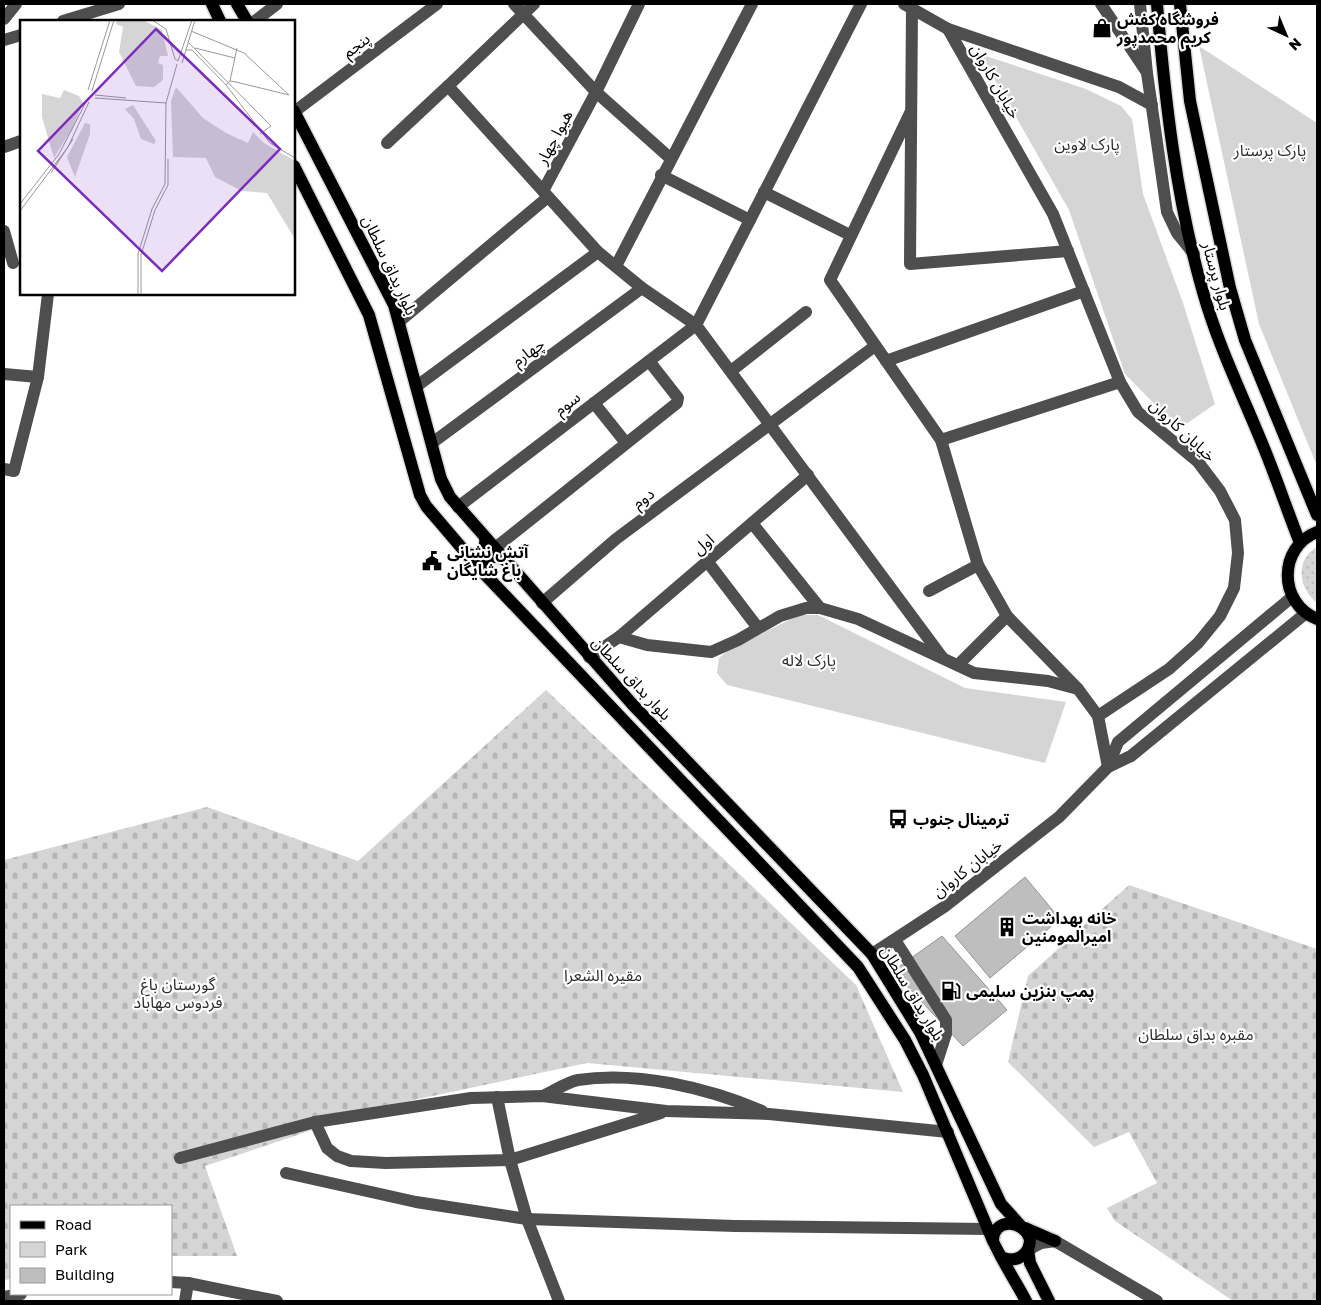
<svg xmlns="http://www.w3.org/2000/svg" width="1321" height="1305" font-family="'Golos Text','Noto Sans Arabic',sans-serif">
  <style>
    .grass { fill: url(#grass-dots) }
    .cemetery { fill: url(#cemetery-stones) }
    .park { fill: #d5d5d5 }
    .building { fill: #bebebe; stroke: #929292 }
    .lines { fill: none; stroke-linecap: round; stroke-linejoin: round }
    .major-casing { stroke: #dbdbdb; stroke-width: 15 }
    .minor { stroke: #4e4e4e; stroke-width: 12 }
    .major { stroke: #000; stroke-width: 12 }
    .labels { text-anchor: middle; stroke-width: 4.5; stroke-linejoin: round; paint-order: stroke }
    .poi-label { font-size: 16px; font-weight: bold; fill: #000; stroke: #fff; text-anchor: start }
    .street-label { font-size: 16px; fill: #000; stroke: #fff }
    .park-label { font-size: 16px; fill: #2c2c2c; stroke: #fff }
    .inset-road { fill: none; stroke: #999; stroke-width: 1 }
    .view { fill: #7b2cbf; fill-opacity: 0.15; stroke: #7b2cbf; stroke-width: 2.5 }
    .inset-edge { fill: none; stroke: #000; stroke-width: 2.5 }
  </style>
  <defs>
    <pattern id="grass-dots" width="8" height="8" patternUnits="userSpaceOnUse" patternTransform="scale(1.25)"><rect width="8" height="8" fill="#d5d5d5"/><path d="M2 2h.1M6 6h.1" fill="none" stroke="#b5b5b5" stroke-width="1.8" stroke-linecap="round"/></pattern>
    <pattern id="cemetery-stones" width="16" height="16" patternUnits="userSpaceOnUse" patternTransform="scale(1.25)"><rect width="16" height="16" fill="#d5d5d5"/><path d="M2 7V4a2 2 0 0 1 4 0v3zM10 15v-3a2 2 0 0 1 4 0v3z" fill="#b5b5b5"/></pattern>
  </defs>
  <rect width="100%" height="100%" fill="#fff"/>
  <path class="grass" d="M1317,547V603C1299,589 1294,560 1317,547Z"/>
  <g class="cemetery">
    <path d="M546,690L856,985L903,1092L587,1063L381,1107L205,1166L237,1256H171V1206H11V1279L4,1280V860L207,807L358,861Z"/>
    <path d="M1129,885L1317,949V1301H1233L1115,1221L1107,1208L1157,1183L1129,1132L1094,1147L1008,1062L1028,976Z"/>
  </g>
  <g class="park">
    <path d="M1199,46L1317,123V466L1259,324Z"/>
    <path d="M980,54L1086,89L1121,106L1132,119L1143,194L1183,303L1215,404L1179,429L1125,374L1069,210Z"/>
    <path d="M799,615H818L965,688L1066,702L1045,763L727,685L717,673L719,658L727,651Z"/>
  </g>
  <g class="building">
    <path d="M1025,877L1060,919L990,978L955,936Z"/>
    <path d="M942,936L1007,1010L963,1046L893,971Z"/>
  </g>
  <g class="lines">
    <defs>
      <g id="major">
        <path d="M212,4L220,21"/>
        <path d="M237,4L247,21"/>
        <path d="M1157,4C1165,100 1176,199 1203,292C1219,349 1246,402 1268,458C1279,486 1289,515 1300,543"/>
        <path d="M1180,4L1190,101L1230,288L1245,340L1317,515"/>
        <path d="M294,111L394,305L441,479L450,497L633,705L872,954L920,1032L1001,1204L1020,1225"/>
        <path d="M294,166L369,315L420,495L426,506L478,567L858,967L905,1040L923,1075L993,1241"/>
        <path d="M1317,532C1278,547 1278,603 1317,619"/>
        <path d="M466,553C478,559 487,550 485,537"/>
        <path d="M488,577L484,568L489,559L496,556L505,560"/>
        <path d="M1025,1228L1055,1241"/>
        <path d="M1028,1250L1030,1263L1049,1301"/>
        <path d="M1001,1257C1016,1264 1030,1255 1030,1239C1024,1220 994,1217 993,1240C993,1245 1021,1291 1026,1301"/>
      </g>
    </defs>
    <use href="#major" class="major-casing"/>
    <g class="minor">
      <path d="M514,4L596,92L670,158"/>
      <path d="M534,4L448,86L543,191"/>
      <path d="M639,4L596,92L543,191L598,252L642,288L696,325L942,657"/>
      <path d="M904,4L948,29L1119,87L1152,105"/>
      <path d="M1101,4L1146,71"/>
      <path d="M1140,4L1147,73L1167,212L1177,233L1194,254"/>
      <path d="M912,8L910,264L1068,251"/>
      <path d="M4,19L16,4"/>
      <path d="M63,21L119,4"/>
      <path d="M255,21L277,4"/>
      <path d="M948,29L1053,214L1120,382L1138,412L1198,462L1220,491L1235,520L1238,553L1234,588L1220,616L1198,643L1169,669L1098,716L1108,767"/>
      <path d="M4,40L21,35"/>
      <path d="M911,111L830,280L941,440L978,565L1007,616L1078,689"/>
      <path d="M294,112L437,4"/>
      <path d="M387,143L448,86"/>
      <path d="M4,147L21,141"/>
      <path d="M661,175L750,220"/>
      <path d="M764,192L850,235"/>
      <path d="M4,231L13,263"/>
      <path d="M616,266L752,4"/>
      <path d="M400,321L548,197"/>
      <path d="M886,361L1084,291"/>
      <path d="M731,371L806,312"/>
      <path d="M4,374L38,377L48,294"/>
      <path d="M417,386L598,252"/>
      <path d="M594,403L626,443"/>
      <path d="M941,440L1120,382"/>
      <path d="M432,443L642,288"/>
      <path d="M4,469L14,471L38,377"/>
      <path d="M458,507L696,325L861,4"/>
      <path d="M752,523L820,608"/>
      <path d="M495,548L677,403L678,398L649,361"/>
      <path d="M707,561L758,628"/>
      <path d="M929,591L978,565"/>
      <path d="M542,603L616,539L875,346"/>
      <path d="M619,637L808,475"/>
      <path d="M589,657L619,637L647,645L711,652L738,640L780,616L806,608H820L858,619L974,673L1048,681L1078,689L1098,716"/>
      <path d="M958,665L1007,616"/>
      <path d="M1108,767L1118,742L1292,597"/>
      <path d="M895,940L946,1020V1034L936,1065"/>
      <path d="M872,954L944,907L1059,817L1108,767L1131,756L1306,613"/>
      <path d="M543,1096C554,1091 567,1082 578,1080C638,1071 708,1088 762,1111"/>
      <path d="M497,1097L510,1160L527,1219L559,1301"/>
      <path d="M315,1122L327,1148L337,1156L351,1161L386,1163L510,1160L661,1113"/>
      <path d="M180,1158L315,1122L471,1098L542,1096L666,1111L769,1114L948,1132"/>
      <path d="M286,1173L416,1202L527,1219L735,1226L988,1229"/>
      <path d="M1028,1250L1041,1243L1055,1241L1157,1301"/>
      <path d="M171,1282L188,1283L277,1301"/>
      <path d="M4,1297L21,1294"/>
      <path d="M185,1301L188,1283"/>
    </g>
    <use href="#major" class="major"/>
  </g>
  <defs>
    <symbol id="shop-bare" viewBox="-9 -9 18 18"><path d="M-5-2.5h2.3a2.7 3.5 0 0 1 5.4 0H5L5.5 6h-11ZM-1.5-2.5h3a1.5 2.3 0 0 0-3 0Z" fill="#000" stroke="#fff" stroke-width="2.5" paint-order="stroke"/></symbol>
    <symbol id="civic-bare" viewBox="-9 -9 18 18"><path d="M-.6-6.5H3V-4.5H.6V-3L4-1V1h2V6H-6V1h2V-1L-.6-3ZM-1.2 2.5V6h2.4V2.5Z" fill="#000" stroke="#fff" stroke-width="2.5" paint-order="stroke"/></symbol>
    <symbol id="bus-bare" viewBox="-9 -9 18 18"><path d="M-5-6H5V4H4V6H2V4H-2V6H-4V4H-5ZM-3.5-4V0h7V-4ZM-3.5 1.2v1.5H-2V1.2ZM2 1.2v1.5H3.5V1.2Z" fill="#000" stroke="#fff" stroke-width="2.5" paint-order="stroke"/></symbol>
    <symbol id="building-bare" viewBox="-9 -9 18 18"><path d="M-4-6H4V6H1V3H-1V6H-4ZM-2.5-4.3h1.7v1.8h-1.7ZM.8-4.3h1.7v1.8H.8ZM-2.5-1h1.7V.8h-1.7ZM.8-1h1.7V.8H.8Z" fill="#000" stroke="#fff" stroke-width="2.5" paint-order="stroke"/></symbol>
    <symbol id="fuel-bare" viewBox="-9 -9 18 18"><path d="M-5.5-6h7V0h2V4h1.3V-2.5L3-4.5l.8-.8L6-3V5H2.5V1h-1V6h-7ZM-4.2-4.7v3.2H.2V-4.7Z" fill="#000" stroke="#fff" stroke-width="2.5" paint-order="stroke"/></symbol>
  </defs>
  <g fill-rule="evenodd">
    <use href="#shop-bare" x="1088" y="14" width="28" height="28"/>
    <use href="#civic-bare" x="418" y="547" width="28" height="28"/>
    <use href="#bus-bare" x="884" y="805" width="28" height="28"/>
    <use href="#building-bare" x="993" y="913" width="28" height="28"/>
    <use href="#fuel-bare" x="937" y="977" width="28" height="28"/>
  </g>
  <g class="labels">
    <g class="poi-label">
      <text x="1117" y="25">فروشگاه کفش<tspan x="1117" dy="18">کریم محمدپور</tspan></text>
      <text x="447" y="558">آتش نشانی<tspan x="447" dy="18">باغ شایگان</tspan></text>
      <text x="913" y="825">ترمینال جنوب</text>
      <text x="1022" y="924">خانه بهداشت<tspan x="1022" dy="18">امیرالمومنین</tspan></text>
      <text x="966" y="997">پمپ بنزین سلیمی</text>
    </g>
    <g class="street-label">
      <text transform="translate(356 45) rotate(-37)" y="6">پنجم</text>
      <text transform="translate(996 81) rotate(60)" y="6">خیابان کاروان</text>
      <text transform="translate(554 137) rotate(-62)" y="6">هیوا چهار</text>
      <text transform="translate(390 265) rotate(65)" y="6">بلوار بداق سلطان</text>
      <text transform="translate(1217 276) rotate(75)" y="6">بلوار پرستار</text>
      <text transform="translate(528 352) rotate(-36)" y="6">چهارم</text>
      <text transform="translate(567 403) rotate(-38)" y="6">سوم</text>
      <text transform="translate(1183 430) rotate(43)" y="6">خیابان کاروان</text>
      <text transform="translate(643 498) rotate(-37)" y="6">دوم</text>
      <text transform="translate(703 544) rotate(-40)" y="6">اول</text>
      <text transform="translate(632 678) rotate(47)" y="6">بلوار بداق سلطان</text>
      <text transform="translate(967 868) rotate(-38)" y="6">خیابان کاروان</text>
      <text transform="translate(913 993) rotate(59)" y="6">بلوار بداق سلطان</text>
    </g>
    <g class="park-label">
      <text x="1087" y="150">پارک لاوین</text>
      <text x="1270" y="156">پارک پرستار</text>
      <text x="809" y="666">پارک لاله</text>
      <text x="603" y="981">مقیره الشعرا</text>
      <text x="178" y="990">گورستان باغ<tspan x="178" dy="18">فردوس مهاباد</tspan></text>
      <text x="1196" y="1040">مقبره بداق سلطان</text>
    </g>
  </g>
  <g transform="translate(20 20)">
    <rect width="275" height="275" fill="#fff"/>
    <path d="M97,0H123L142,10L148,36H140L138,43L143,45V60L134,67L116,66L99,32L103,7L96,4ZM156,67L183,98L206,113L228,123L233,112L244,123L275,141V219L247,173L222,171L195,157L186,138L153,137L151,81Z" fill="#d5d5d5"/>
    <path d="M44,70L59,76L63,83L53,107L34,138L22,97V74L40,78ZM113,85L136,121L134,124L121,119L114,99L105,89ZM65,103L70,104V114L55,157L47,137Z" fill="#d5d5d5"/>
    <path class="inset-road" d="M132,0L146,9L155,39L158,41M171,11L224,33L269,75M168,22L251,106L240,114M175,28L215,38M166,30H172L206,65L250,123L275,138M158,41L172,0M162,43L175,0M210,61L217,28M206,65L210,61L216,62L269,75M68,70L90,0M72,71L94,0M75,75L106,78M75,78L146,83M31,153L53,119M0,184L39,134L66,82M0,191L48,127L69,82M118,275V234L132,189L145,164L146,83L157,44M121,275V235L135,190L148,165V139"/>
    <path class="view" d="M136,9L260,129L142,251L18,131Z"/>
    <rect width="275" height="275" class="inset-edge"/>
  </g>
  <rect width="1321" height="1305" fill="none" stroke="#000000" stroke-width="10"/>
  <rect x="10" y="1205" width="162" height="90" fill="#ffffff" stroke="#999999"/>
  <rect x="20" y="1221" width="25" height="8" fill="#000000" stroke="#999999"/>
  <text x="55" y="1230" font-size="15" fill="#000000">Road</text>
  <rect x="20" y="1242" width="25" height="15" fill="#d5d5d5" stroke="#999999"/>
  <text x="55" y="1255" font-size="15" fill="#000000">Park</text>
  <rect x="20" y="1268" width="25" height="15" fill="#bebebe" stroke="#999999"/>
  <text x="55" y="1280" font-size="15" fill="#000000">Building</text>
  <g transform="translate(1286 35) rotate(136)" stroke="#ffffff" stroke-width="4" paint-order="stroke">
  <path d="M0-4L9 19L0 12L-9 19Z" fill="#000000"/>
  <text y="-8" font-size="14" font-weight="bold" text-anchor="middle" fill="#000000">N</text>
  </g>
</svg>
